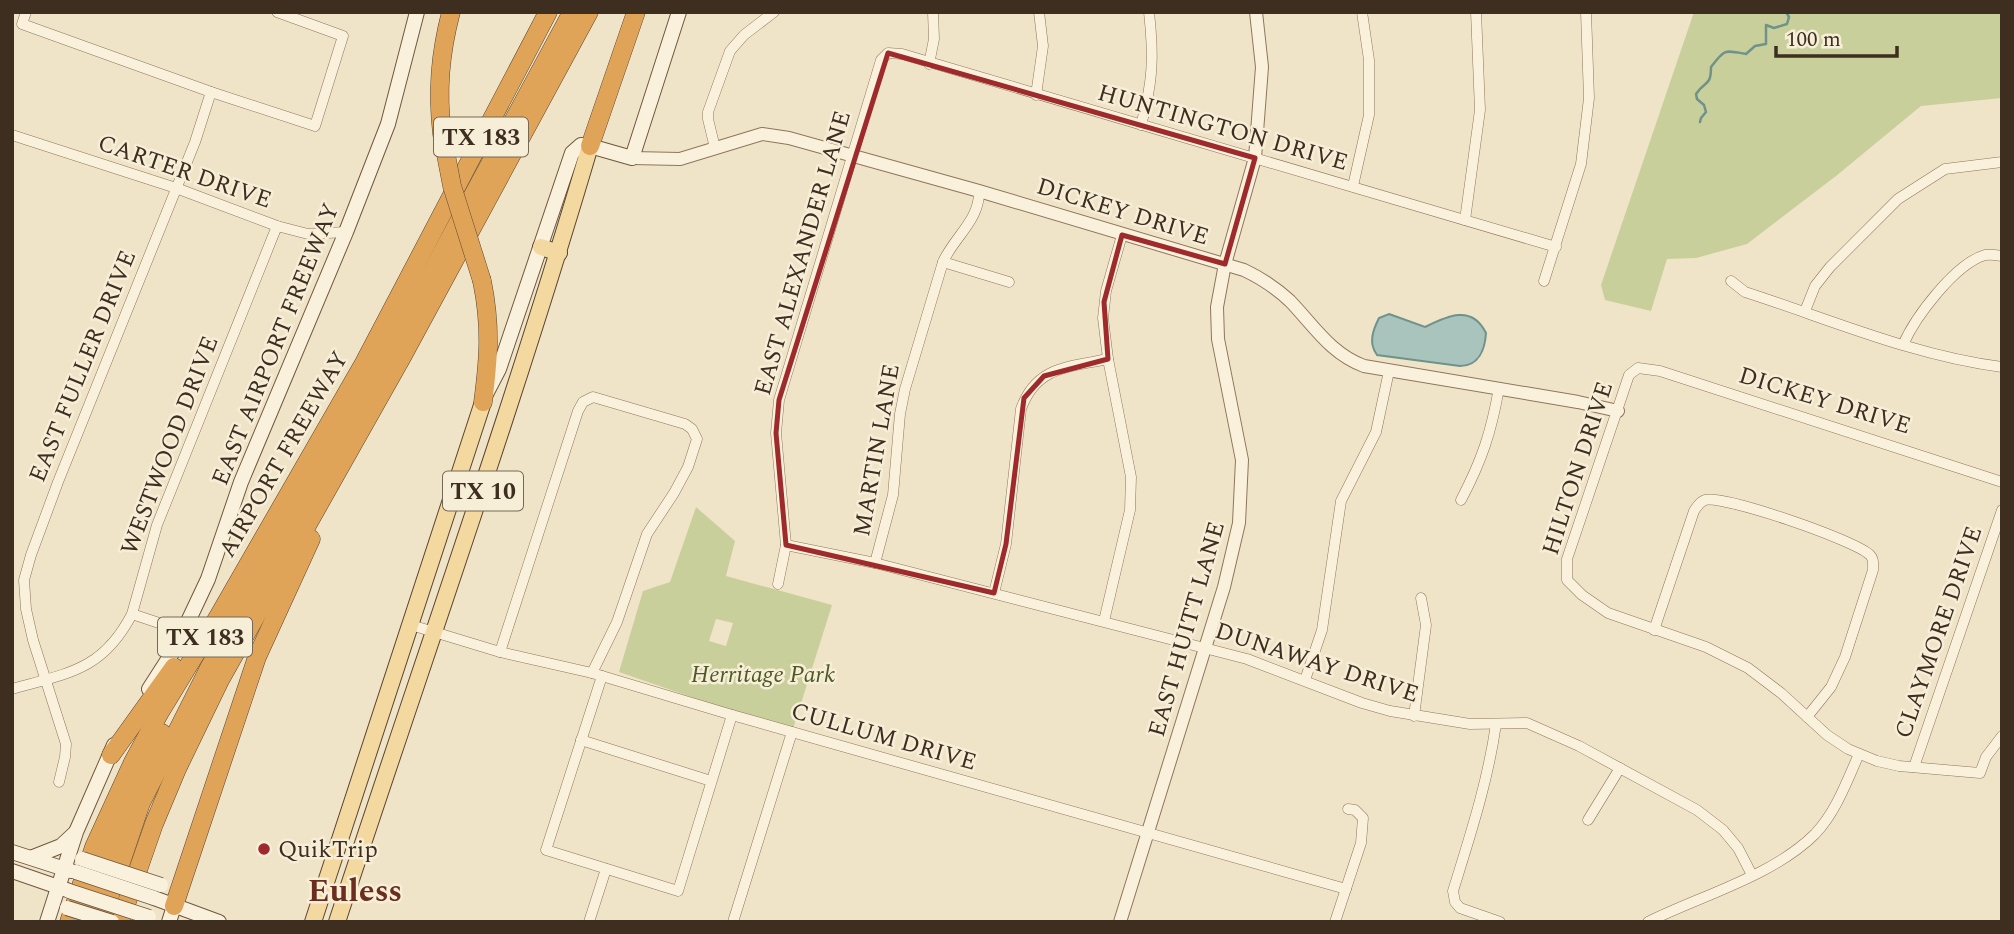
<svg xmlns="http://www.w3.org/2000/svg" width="2014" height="934" font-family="Spectral,serif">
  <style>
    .green { fill: #c9cf9b; fill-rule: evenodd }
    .water { fill: #a9c4bc; stroke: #6f938a; stroke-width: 2 }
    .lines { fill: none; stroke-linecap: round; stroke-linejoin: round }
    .stream { stroke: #6f938a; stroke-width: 2.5 }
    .minor-casing { stroke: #8d765c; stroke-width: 11 }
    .tertiary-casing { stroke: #8d765c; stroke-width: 14 }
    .secondary-casing { stroke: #6f573f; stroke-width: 16 }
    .primary-casing { stroke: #5b4430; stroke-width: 18 }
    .motorway-casing { stroke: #5b4430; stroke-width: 19 }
    .minor { stroke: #faf1dc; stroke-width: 10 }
    .tertiary { stroke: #faf1dc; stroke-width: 12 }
    .secondary { stroke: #faf1dc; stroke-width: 14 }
    .primary { stroke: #f3d9a0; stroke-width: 16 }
    .motorway { stroke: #e0a458; stroke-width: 18 }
    .secondary-bridge-casing { stroke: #6f573f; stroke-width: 16; stroke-linecap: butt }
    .motorway-bridge-casing { stroke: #5b4430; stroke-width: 19; stroke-linecap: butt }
    .secondary-bridge { stroke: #faf1dc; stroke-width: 14 }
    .motorway-bridge { stroke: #e0a458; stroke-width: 18 }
    .marked { fill: none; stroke: #9e2a2b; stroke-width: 5; stroke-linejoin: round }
    .poi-dot { fill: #9e2a2b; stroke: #f7eed8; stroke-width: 2.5 }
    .labels { text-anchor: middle; stroke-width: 5; stroke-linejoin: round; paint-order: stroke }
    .shield { fill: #f7eed8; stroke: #756857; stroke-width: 2 }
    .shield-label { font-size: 23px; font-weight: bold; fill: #3d2e20 }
    .street-label { font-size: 24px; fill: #3d2e20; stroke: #f7eed8 }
    .park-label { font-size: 24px; font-style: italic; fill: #4d5a26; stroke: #f7eed8 }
    .poi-label { font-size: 24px; fill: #3d2e20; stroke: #f7eed8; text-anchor: start }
    .district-label { font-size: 32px; font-weight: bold; fill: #6b2e1e; stroke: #f7eed8 }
  </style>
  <rect width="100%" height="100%" fill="#f0e4c8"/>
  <g class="green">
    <path d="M1694,12H2002V98L1921,106L1836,176L1747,244L1696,258L1667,259L1651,311L1605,300L1601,285Z"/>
    <path d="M696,507L735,541L726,576L832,605L792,732L619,672L643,591L670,582ZM716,619L733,623L726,646L709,641Z"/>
  </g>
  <path class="water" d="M1389,314L1425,327C1447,316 1472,304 1486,333C1485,349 1479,366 1460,366L1377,355C1368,343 1373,330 1379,318Z"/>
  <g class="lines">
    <path class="stream" d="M1700,122L1701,118L1706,112L1704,105L1697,99L1696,94C1705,80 1711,87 1711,67C1725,49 1724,50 1746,54L1755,46L1766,44V25L1774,28L1787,24L1789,17L1786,12"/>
    <defs>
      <g id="minor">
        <path d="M26,12L22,24L211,92L315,126L343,36L277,12"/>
        <path d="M929,64L934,39L933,12"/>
        <path d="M1036,95L1043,46L1039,12"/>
        <path d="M1141,125C1153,82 1154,57 1149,12"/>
        <path d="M12,135L176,188L277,226L308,234L346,232"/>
        <path d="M715,148L708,119V112L730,51L744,35L774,12"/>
        <path d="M1353,186L1369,115V60L1362,12"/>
        <path d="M1465,220L1480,110L1476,12"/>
        <path d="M943,262L1009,282"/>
        <path d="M1544,281L1581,164L1589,98L1586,12"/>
        <path d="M1731,281L1745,292C1829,319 1914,356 2002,367"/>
        <path d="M1805,311L1815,286L1830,267L1898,199L1945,169L2002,162"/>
        <path d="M1903,345C1915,317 1955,264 1985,255C1990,254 1996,255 2002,256"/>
        <path d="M2002,482L1660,371L1638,368L1629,375L1567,559V580L1582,595L1608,613L1706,647L1748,668L1781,693L1827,735L1848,749L1877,761L1899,766L1980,773L1986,757L2002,736"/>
        <path d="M1461,500C1482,460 1491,433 1499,388"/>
        <path d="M786,545L875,563L1247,659L1362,703L1390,711L1470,724L1527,723L1579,746L1697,810L1723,830L1738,848L1752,875"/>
        <path d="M875,563L893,495L900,414L905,389L943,262C954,237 980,220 979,191"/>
        <path d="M778,584L786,545L776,433L779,400L881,60L888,53L902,54L1556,247"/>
        <path d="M994,593L1006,544L1021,409C1036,366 1069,367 1108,359"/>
        <path d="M132,614L171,627"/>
        <path d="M1104,621L1130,510L1131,477L1108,359L1103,318L1106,291L1122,235"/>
        <path d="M411,625L500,652L592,673L732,715L1346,889"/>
        <path d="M1654,630L1694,511C1697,507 1699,502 1705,500C1724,495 1855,540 1870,555C1874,559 1873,564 1873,570L1845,657L1831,687L1807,717"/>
        <path d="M500,652L578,411L583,402L593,397L685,424L692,429L697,439L688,467L674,493L647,534L617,622L592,673"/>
        <path d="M602,676L546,850L678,891L732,715"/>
        <path d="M1305,680L1322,630L1341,501L1376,432L1389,371"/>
        <path d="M12,689C69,673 103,670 132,614L157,525L277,226"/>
        <path d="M1414,716L1426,625L1421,598"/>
        <path d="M1496,724C1488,781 1470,836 1453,891L1455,902L1460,908L1500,922"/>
        <path d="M581,740L711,781"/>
        <path d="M1914,767L2002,510"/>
        <path d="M59,782L65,757L66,744L33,640L26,609L24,580L31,555L58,482L195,142L211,92"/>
        <path d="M1588,820L1620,768"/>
        <path d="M589,922L606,869"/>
        <path d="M733,922L792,732"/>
        <path d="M1335,922L1361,843L1363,818L1355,810L1348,809"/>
        <path d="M1648,922C1700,896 1773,876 1815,834C1836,812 1847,781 1859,754"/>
      </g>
      <g id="tertiary">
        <path d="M632,158L680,159L762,134L789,138L979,191L1244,270C1261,278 1276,288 1290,301C1314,326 1331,354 1364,366L1578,402L1618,411"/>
        <path d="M1120,922L1224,587L1239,523L1242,460L1218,339L1217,307L1225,264L1255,158L1262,67L1256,12"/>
      </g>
      <g id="secondary">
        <path d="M486,394L499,369L572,153L581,145L590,146L632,158L679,12"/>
        <path d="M149,689L176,647L208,579L241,482L346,232L388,124L417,12"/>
        <path d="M12,852L71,871"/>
        <path d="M33,857L61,846L75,833"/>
        <path d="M12,871L67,890"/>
        <path d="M154,898L219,922"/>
        <path d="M47,922L76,832L114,745"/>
        <path d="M169,922L174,906"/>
      </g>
      <g id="primary">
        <path d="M541,247L559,253"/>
        <path d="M313,922L483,402"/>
        <path d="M337,922C422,663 513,407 590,146"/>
      </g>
      <g id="motorway">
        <path d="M442,134C437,91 440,54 451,12"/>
        <path d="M590,146L636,12"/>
        <path d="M482,281C491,325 489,357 483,402"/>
        <path d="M111,755L174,667"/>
        <path d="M174,906L257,657L311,539"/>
        <path d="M69,922L94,847L133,762L160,712L218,617L364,363L548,12"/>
        <path d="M86,922L109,848L128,799L162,733"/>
        <path d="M101,922L141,803L209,668L378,371L572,12"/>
        <path d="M120,922L154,824L177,769L220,680L402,357L589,12"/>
      </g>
    </defs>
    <use href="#minor" class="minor-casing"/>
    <use href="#tertiary" class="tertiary-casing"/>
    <use href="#secondary" class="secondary-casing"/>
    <use href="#primary" class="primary-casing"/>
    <use href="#motorway" class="motorway-casing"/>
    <use href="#minor" class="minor"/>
    <use href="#tertiary" class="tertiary"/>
    <use href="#secondary" class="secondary"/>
    <use href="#primary" class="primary"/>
    <use href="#motorway" class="motorway"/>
    <defs>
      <g id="secondary-bridge">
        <path d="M82,859L161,885"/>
        <path d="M76,872L154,898"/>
        <path d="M69,891L149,917"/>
        <path d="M67,908L112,922"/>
      </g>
      <path id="motorway-bridge" d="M442,134L452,186L482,281"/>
    </defs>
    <use href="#secondary-bridge" class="secondary-bridge-casing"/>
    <use href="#motorway-bridge" class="motorway-bridge-casing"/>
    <use href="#secondary-bridge" class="secondary-bridge"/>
    <use href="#motorway-bridge" class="motorway-bridge"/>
  </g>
  <path class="marked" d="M888,53L1255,158L1225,264L1122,235L1104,302L1108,359L1044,376L1024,398L1006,544L994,593L786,545L776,433L779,400Z"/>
  <circle class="poi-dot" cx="264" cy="849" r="7"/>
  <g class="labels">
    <g class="shield">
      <rect x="434" y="117.5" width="94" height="39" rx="5"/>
      <rect x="443" y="471.5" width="80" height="39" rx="5"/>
      <rect x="158" y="617.5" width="94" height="39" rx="5"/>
    </g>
    <g class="shield-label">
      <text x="481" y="145">TX 183</text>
      <text x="483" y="499">TX 10</text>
      <text x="205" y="645">TX 183</text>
    </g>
    <g class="street-label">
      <text transform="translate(1223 127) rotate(16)" y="8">HUNTINGTON DRIVE</text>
      <text transform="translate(185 171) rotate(19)" y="8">CARTER DRIVE</text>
      <text transform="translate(1123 211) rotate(17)" y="8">DICKEY DRIVE</text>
      <text transform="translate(802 253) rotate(-74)" y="8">EAST ALEXANDER LANE</text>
      <text transform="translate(275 344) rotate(-68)" y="8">EAST AIRPORT FREEWAY</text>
      <text transform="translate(82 366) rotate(-68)" y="8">EAST FULLER DRIVE</text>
      <text transform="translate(1825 400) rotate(17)" y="8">DICKEY DRIVE</text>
      <text transform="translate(169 445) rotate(-69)" y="8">WESTWOOD DRIVE</text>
      <text transform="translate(876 450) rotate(-80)" y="8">MARTIN LANE</text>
      <text transform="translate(283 454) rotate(-60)" y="8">AIRPORT FREEWAY</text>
      <text transform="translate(1577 468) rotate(-72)" y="8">HILTON DRIVE</text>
      <text transform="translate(1186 629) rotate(-74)" y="8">EAST HUITT LANE</text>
      <text transform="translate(1938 632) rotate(-71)" y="8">CLAYMORE DRIVE</text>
      <text transform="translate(1317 662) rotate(18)" y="8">DUNAWAY DRIVE</text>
      <text transform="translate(884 736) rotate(16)" y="8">CULLUM DRIVE</text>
    </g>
    <g class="park-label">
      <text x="763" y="682">Herritage Park</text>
    </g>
    <g class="poi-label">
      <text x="278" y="857">QuikTrip</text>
    </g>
    <g class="district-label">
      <text x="355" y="901">Euless</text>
    </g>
  </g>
  <rect width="2014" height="934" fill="none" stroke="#3d2e20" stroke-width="28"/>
  <path d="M1776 46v10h121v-10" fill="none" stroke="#3d2e20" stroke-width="3.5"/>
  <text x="1786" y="46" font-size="21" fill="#3d2e20" stroke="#f7eed8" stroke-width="5" paint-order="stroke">100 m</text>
</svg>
